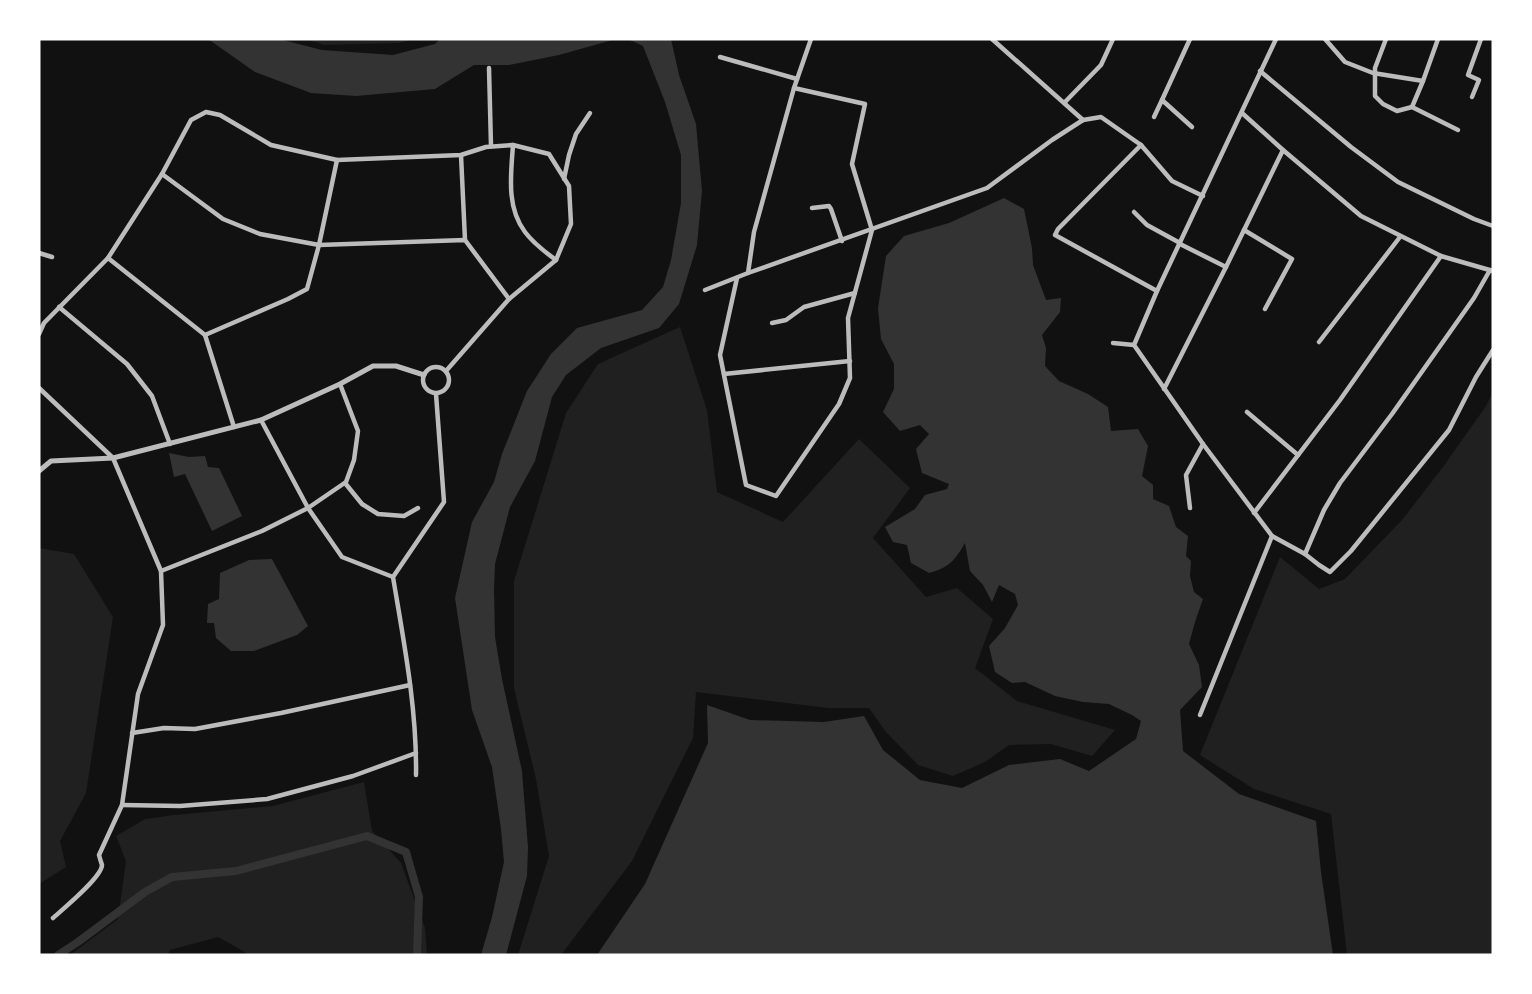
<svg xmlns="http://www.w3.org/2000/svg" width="1532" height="994" font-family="'Sofia Sans Condensed',sans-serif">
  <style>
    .green { fill: #202020 }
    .water { fill: #333 }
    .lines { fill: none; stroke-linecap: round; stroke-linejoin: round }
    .canal { stroke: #333; stroke-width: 8 }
    .minor { stroke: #bcbcbc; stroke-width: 4.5 }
    .tertiary { stroke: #bcbcbc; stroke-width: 5 }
  </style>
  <rect width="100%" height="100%" fill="#111"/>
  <g class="green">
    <path d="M306,39H414L399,43L324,45Z"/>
    <path d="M680,327L707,410L717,492L783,522L859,439L910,488L873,538L926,597L957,588L993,619L975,668L1017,701L1115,730L1092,756L1051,744L1009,745L985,762L953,776L918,765L886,732L869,708H828L696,692L693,738L632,861L561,955H518L549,856L536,779L514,688V581L566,413L598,364Z"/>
    <path d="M1493,392V955H1347L1331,814L1254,789L1200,755L1280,557L1319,589L1345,579L1402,520L1443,467L1486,406Z"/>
    <path d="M39,548L74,554L113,617L86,793L60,841L66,867L39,884Z"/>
    <path d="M364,782L372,831L401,863L425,928L427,955H245V952L218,937L170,950L168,955H70L118,919L126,861L116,836L145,819L174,815L273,806Z"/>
  </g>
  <g class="water">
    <path d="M208,39H279L322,50L393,55L435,44L440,39H616L559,55L509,65H474L435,89L356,96L311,93L255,72Z"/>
    <path d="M628,39H671L679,75L696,124L702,191L697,245L679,304L659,328L601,348L566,375L552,397L535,461L510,507L495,564L494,589L495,637L502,679L522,771L528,847L527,876L506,955H481L492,917L504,862L501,829L492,767L472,710L455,598L472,522L494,482L502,454L527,391L551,354L577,328L642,310L663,287L671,260L681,203V155L665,102L643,46Z"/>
    <path d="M1004,198L1024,209L1032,248L1033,265L1046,300L1061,298L1060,312L1042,335L1046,348L1045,366L1059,381L1088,394L1108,407L1111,431L1138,429L1148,446L1142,476L1153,485V499L1169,506L1176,527L1188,536L1186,556L1191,561L1190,576L1194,592L1203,599L1195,622L1189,644L1199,665L1202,687L1180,710L1183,751L1239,794L1316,821L1321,872L1333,955H597L645,884L708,743L707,705L750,720L824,722L864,716L883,750L920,780L962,788L1009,765L1060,759L1089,771L1136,739L1141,721L1132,715L1109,704L1083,702L1055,696L1025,682L1012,683L995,672L989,646L1005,628L1018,605L1015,594L999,585L992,602L983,585L970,571L965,543C955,560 949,568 929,573L911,563L907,545L893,542L885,527L915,509L925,495L947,489L949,484L922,473L916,449L929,434L920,425L900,431L883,412L894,389V364L881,339L878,308L886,256L904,236L949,223Z"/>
    <path d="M169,453L189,457L205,456L208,467L219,468L242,516L212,531L185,474L174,477Z"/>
    <path d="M272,559L308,626L297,635L254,651H231L216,638L214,623H207L208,604L219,599L220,573L249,560Z"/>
  </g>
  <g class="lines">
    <path class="canal" d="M58,955L78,942L145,892L172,877L236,871L367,836L406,852L419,897L417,955"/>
    <g class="minor">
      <path d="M992,39L1083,120"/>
      <path d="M1325,39L1345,62L1373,73L1423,81"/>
      <path d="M1386,39L1375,68V96L1383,104L1397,111L1412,107L1458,130"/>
      <path d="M720,57L797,79"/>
      <path d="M489,68L491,146"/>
      <path d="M1260,71L1351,147L1398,182L1474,219L1493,226"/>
      <path d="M1472,97L1479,80L1468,75L1481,39"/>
      <path d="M1162,100L1190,39"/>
      <path d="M1065,102L1101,65L1113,39"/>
      <path d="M1412,107L1423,81L1438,39"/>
      <path d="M1242,113L1283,150L1361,216L1441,256L1493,271"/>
      <path d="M1154,117L1162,100L1192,127"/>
      <path d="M513,145C511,174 506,207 525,232C533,243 545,252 556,260"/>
      <path d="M1141,145L1058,229L1055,235L1157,291"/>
      <path d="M461,155L465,240"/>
      <path d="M162,174L223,219L260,234L319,245L465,240L509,299"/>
      <path d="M564,179L569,155L576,134L590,113"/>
      <path d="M812,208L829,206L831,209L842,241"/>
      <path d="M1134,212L1147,225L1180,243"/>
      <path d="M1244,230L1292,259L1265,309"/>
      <path d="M1180,244L1226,267"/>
      <path d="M39,253L52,257"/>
      <path d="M108,258L205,335L234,427"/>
      <path d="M748,273L754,232L794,88L811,39"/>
      <path d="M737,278L720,355L746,485L776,496L839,404L850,378L848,318L872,230L852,164L865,104L794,88"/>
      <path d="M705,290L748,273L987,188L1052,140L1083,120L1101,117L1141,145L1172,181L1203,196"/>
      <path d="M59,307L127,364L152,396L170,444"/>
      <path d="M772,323L786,320L804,307L855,293"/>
      <path d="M39,334L44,323L108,258L162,174L191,120L206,112L220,115L271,145L337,160L461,155L486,147L513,145L549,154L569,186L571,224L556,260L509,299L446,371"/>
      <path d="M205,335L288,299L307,289L319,245L337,160"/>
      <path d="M1319,342L1400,237"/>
      <path d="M1113,343L1134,345"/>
      <circle cx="436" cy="380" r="13"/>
      <path d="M724,374L850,361"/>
      <path d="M39,388L113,458L161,571L163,625L138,694L122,805L99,855C100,859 101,862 102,865C102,877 63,909 53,918"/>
      <path d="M1164,389L1226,267L1283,150"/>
      <path d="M1247,412L1298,455"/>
      <path d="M261,420L308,508L342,557L393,577"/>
      <path d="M1203,444L1272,536L1305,554L1324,510L1340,483L1392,414L1474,298L1490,270"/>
      <path d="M345,483L362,504L378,514L404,516L418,508"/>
      <path d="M1190,508L1186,475L1203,444L1134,345L1157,291L1276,39"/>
      <path d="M1254,513L1340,400L1441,256"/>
      <path d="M1305,554L1319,565L1330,572L1351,551L1449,430L1476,377L1493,350"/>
      <path d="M161,571L262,531L308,508L346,482L354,460L358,431L340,384"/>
      <path d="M1200,715L1272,536"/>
      <path d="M132,733L164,728L195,729L281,713L410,685"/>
      <path d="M416,775C417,709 404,643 393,577L444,502L436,394"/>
      <path d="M122,805L180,806L267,799L353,776L416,753"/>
    </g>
    <path class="tertiary" d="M39,471L51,461L113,458L261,420L340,384L373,366H396L424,375"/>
  </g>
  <rect width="1532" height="994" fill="none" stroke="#ffffff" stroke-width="81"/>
</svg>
